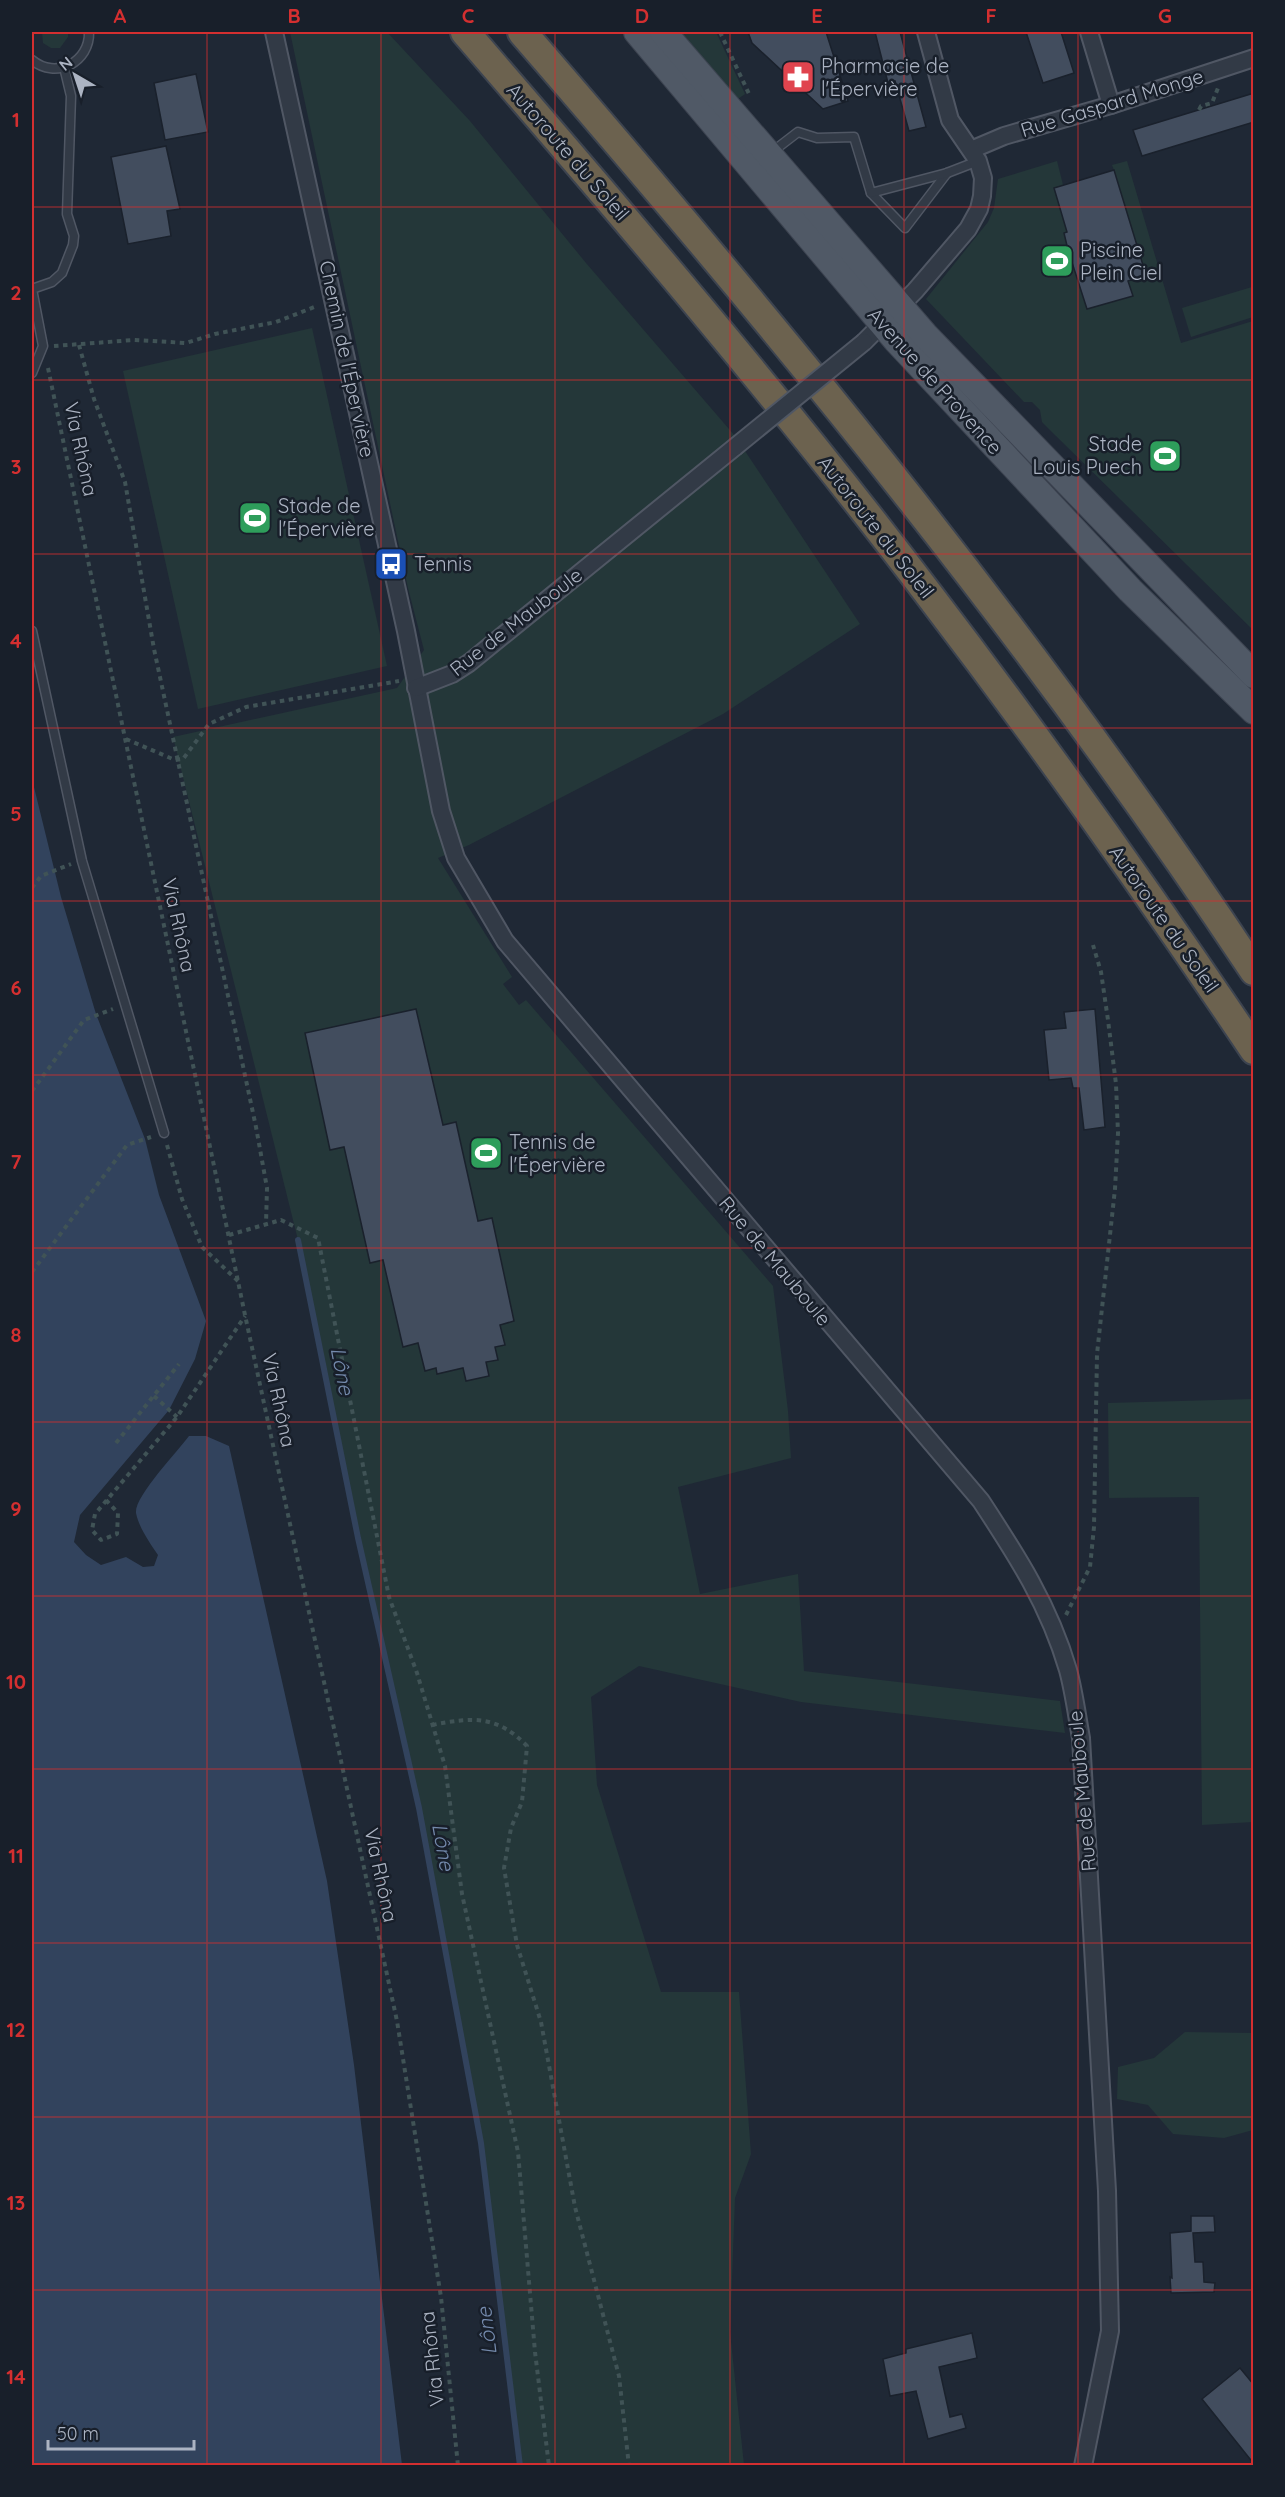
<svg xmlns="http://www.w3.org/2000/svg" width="1285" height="2497" font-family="Quicksand,sans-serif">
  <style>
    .green { fill: #243739 }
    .water { fill: #32435d }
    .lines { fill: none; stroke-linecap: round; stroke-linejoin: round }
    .stream { stroke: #32435d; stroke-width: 6 }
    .building { fill: #424d5e; stroke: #1a212c; stroke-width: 1.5 }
    .lane-casing { stroke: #505764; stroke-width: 11 }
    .street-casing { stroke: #505764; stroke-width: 20 }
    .primary-casing { stroke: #3c4350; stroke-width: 28 }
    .highway-casing { stroke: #3d4450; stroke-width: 32 }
    .path { stroke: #405356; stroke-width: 4; stroke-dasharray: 4.5 4.5; stroke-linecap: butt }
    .lane { stroke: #323a46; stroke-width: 8 }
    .street { stroke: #323a46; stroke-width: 16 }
    .primary { stroke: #505966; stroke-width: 26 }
    .highway { stroke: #6c624f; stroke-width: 28 }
    .street-bridge-casing { stroke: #505764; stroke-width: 20; stroke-linecap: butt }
    .street-bridge { stroke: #323a46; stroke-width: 16 }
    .grid { fill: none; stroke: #d42f30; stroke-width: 1.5; stroke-opacity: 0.55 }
    .labels { text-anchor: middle; stroke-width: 5; stroke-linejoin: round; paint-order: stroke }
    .poi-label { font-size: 20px; fill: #acb4c3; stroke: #181f2a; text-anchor: start }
    .street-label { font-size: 20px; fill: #acb4c3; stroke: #181f2a }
    .water-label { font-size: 21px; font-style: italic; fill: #748aac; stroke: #181f2a }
    .neatline { fill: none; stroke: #d42f30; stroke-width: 2 }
    .grid-label { font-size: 20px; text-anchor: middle; font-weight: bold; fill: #d42f30 }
  </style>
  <rect width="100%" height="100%" fill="#1f2835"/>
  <g class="green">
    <path d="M42,32H68V37L60,48H51L43,43Z"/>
    <path d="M290,32H387L470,121L586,263L735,436L860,624L723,714L469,845L438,858L512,977L503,984L519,1005L526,1000L773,1286L788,1411L791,1458L678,1487L700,1594L798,1574L804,1671L1060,1701L1065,1733L801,1702L639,1666L591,1697L597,1785L661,1992H739L751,2154L735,2198L730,2332L744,2465H520L481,2143L419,1808L358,1538L298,1240L173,737L397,688L424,650L408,588Z"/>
    <path d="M681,32H716L745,94L735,101L685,40Z"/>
    <path d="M1057,161L1063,185L1114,170L1112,165L1127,161L1181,343L1253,321V630L1056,436L1042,422L1040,410L1032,402H1024L926,299L988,222L994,208L998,179Z"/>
    <path d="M1252,287L1253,317L1191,337L1182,308Z"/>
    <path d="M312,328L387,666L198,709L123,371Z"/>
    <path d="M1253,1399V1822L1202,1825L1199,1497L1109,1498L1108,1403Z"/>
    <path d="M1185,2032L1253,2033V2130L1224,2138L1173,2134L1148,2105L1117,2099L1118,2067L1154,2058Z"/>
  </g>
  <path class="water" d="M32,779L61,897L96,1014L145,1139L159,1195L206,1321L195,1359L169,1410L80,1515L74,1542L86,1555L101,1565L126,1557L143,1567L154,1566L158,1555C150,1543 139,1528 136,1513C134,1497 178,1451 189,1436H206L229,1446L327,1881L354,2065L402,2465H32Z"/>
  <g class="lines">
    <path class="stream" d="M298,1240L358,1538L419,1808L481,2143L520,2466"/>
  </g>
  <g class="building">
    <path d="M748,32H826L848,101L823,109L752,43Z"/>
    <path d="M875,32H900L926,127L909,131L895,81L888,83Z"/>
    <path d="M1026,32H1061L1074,73L1043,83Z"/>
    <path d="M196,74L208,132L165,140L154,83Z"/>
    <path d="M1254,93V122L1142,156L1133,130Z"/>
    <path d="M166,146L180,209L167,211L171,236L128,244L111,157Z"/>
    <path d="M1114,170L1146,275L1128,281L1133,296L1087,309L1068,250L1064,233L1067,232L1054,188Z"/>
    <path d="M416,1009L443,1125L456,1122L478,1221L492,1218L514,1321L500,1325L505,1345L495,1347L498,1360L486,1362L489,1376L466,1381L463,1368L437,1374L436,1368L425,1371L418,1343L403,1347L383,1260L370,1263L344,1147L330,1150L305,1033Z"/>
    <path d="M1095,1009L1105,1127L1084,1130L1079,1088H1073L1071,1078L1049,1080L1044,1030L1066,1028L1064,1012Z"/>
    <path d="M1191,2216H1214L1215,2232L1193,2233L1195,2262H1203L1204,2282L1215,2283L1214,2292L1171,2293L1170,2277L1172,2278L1170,2233L1191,2231Z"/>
    <path d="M972,2333L977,2358L939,2367L950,2417L962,2414L966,2428L928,2439L916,2391L890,2396L883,2359L906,2353V2349Z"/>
    <path d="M1240,2368L1254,2385V2464L1202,2399Z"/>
  </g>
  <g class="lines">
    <defs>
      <g id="lane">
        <path d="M32,60C56,80 90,62 89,32"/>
        <path d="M772,152L798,132L817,138L854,137L871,193L905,228L947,173"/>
        <path d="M871,193L947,173L978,161"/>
        <path d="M32,373L43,346L32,289L52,282L62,273L73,245L74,236L67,214L71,96L64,67"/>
        <path d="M32,631L82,861L164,1133"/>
      </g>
      <g id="street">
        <path d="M274,32L406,631L441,811L456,858L505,941L981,1501C1017,1556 1049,1605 1068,1670C1074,1692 1077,1716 1081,1738L1107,2191L1110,2331L1083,2466"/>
        <path d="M1089,32L1111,105"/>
        <path d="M971,150L1004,136L1111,105L1254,58"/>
        <path d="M864,342L915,291L968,229L979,209L982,196L983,178L978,161L950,120L926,32"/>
        <path d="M416,688L452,674L469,663L735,447"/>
      </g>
      <g id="primary">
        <path d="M637,32L896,340L1130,590L1254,711"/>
        <path d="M663,32L925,335L1254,675"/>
      </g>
      <g id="highway">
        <path d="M465,32C624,216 783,402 930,596C1043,744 1150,895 1254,1050"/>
        <path d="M522,32C782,332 1034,639 1254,971"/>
      </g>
    </defs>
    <use href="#lane" class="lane-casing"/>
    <use href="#street" class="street-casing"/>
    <use href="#primary" class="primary-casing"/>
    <use href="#highway" class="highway-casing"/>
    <g class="path">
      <path d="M720,32L750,96"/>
      <path d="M1199,110L1201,106L1212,103L1218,88"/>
      <path d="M79,345L94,399L125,482L154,649L256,1127L267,1188L266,1224"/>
      <path d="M54,346L134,340L186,343L215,334L276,322L317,306"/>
      <path d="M48,368L245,1315L397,2021L441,2297L458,2466"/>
      <path d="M126,739L175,760L183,759L209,724L246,707L399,681"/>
      <path d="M32,888L41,876L71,864"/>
      <path d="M32,1091L84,1020L113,1009"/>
      <path d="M167,1145L182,1199L202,1247L238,1281"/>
      <path d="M229,1235L281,1220L318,1238L389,1597L417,1673L445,1766L462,1894L518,2152L535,2352L549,2466"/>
      <path d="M32,1272L127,1145L151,1137"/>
      <path d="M154,1396L177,1417"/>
      <path d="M116,1443L179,1364"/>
      <path d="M106,1500L118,1513L117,1534L101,1540L92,1530L95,1514L177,1417L245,1316"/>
      <path d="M1066,1615L1090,1567L1094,1527L1097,1354L1115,1189L1118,1133L1116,1084L1108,1020L1101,972L1093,945"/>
      <path d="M432,1725C473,1717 497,1715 527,1746L522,1802L511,1828L504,1868L517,1945L541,2022L575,2207L619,2376L629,2466"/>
    </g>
    <use href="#lane" class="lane"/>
    <use href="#street" class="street"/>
    <use href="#primary" class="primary"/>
    <use href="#highway" class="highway"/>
    <defs>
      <path id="street-bridge" d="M735,447L864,342"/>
    </defs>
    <use href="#street-bridge" class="street-bridge-casing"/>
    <use href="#street-bridge" class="street-bridge"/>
  </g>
  <path class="grid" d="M207,32V2466M381,32V2466M555,32V2466M730,32V2466M904,32V2466M1078,32V2466M32,207H1254M32,380H1254M32,554H1254M32,728H1254M32,901H1254M32,1075H1254M32,1248H1254M32,1422H1254M32,1596H1254M32,1769H1254M32,1943H1254M32,2117H1254M32,2290H1254"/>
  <defs>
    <symbol id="pharmacy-square" viewBox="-11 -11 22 22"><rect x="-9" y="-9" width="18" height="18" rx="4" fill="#e0444e" stroke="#181f2a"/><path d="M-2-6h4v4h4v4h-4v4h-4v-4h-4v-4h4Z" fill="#fff"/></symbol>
    <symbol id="stadium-square" viewBox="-11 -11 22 22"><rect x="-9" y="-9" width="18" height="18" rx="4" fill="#2e9e5b" stroke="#181f2a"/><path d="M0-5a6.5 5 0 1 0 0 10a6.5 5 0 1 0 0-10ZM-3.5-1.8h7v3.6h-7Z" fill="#fff"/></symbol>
    <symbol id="bus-square" viewBox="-11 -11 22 22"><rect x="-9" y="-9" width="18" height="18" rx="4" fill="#1a4fb4" stroke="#181f2a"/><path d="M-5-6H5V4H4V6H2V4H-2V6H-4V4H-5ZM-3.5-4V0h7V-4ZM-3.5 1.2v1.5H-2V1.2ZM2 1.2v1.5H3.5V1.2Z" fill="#fff"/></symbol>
  </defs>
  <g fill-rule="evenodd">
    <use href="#pharmacy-square" x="779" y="58" width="38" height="38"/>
    <use href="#stadium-square" x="1038" y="242" width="38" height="38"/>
    <use href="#stadium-square" x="1146" y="437" width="38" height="38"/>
    <use href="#stadium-square" x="236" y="499" width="38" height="38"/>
    <use href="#bus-square" x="372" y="545" width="38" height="38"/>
    <use href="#stadium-square" x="467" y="1134" width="38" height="38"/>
  </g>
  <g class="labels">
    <g class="poi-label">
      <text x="821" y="73">Pharmacie de<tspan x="821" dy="23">l'Épervière</tspan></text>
      <text x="1080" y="257">Piscine<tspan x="1080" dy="23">Plein Ciel</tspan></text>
      <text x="1142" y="451" text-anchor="end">Stade<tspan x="1142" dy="23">Louis Puech</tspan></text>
      <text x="278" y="513">Stade de<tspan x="278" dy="23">l'Épervière</tspan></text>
      <text x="414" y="571">Tennis</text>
      <text x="509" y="1149">Tennis de<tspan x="509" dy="23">l'Épervière</tspan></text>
    </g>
    <g class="street-label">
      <text transform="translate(1112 103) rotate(-17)" y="7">Rue Gaspard Monge</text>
      <text transform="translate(568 152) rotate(49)" y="7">Autoroute du Soleil</text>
      <text transform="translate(347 359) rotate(78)" y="7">Chemin de l'Épervière</text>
      <text transform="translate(935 381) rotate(48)" y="7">Avenue de Provence</text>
      <text transform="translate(81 449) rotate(78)" y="7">Via Rhôna</text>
      <text transform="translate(876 527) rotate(52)" y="7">Autoroute du Soleil</text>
      <text transform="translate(516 622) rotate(-38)" y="7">Rue de Mauboule</text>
      <text transform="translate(1164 919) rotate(55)" y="7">Autoroute du Soleil</text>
      <text transform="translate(179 925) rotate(78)" y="7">Via Rhôna</text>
      <text transform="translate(775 1261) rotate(50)" y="7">Rue de Mauboule</text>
      <text transform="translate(279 1400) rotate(78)" y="7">Via Rhôna</text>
      <text transform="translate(1082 1791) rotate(-95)" y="7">Rue de Mauboule</text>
      <text transform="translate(381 1875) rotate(78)" y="7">Via Rhôna</text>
      <text transform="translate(432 2359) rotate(-96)" y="7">Via Rhôna</text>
    </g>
    <g class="water-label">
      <text transform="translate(342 1371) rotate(79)" y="7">Lône</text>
      <text transform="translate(443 1847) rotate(80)" y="7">Lône</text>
      <text transform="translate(487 2331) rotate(-97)" y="7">Lône</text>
    </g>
  </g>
  <rect width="1285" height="2497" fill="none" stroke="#181f2a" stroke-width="66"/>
  <g transform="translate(75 75) rotate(321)" stroke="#181f2a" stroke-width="4.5" paint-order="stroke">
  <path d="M0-4.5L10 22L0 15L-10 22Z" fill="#acb4c3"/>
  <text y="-9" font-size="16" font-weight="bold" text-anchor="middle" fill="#acb4c3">N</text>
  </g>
  <path d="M48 2440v9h146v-9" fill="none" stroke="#acb4c3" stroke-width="3"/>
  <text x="57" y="2440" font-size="18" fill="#acb4c3" stroke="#181f2a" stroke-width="4.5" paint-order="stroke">50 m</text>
  <rect x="33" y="33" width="1219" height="2431" class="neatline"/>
  <g class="grid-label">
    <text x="120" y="23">A</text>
    <text x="294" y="23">B</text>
    <text x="468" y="23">C</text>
    <text x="642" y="23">D</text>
    <text x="817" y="23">E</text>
    <text x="991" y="23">F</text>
    <text x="1165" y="23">G</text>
    <text x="16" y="127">1</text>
    <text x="16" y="300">2</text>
    <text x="16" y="474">3</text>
    <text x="16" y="648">4</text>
    <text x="16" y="821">5</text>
    <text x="16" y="995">6</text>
    <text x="16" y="1169">7</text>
    <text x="16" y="1342">8</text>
    <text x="16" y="1516">9</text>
    <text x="16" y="1689">10</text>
    <text x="16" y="1863">11</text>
    <text x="16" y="2037">12</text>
    <text x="16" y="2210">13</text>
    <text x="16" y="2384">14</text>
  </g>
</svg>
